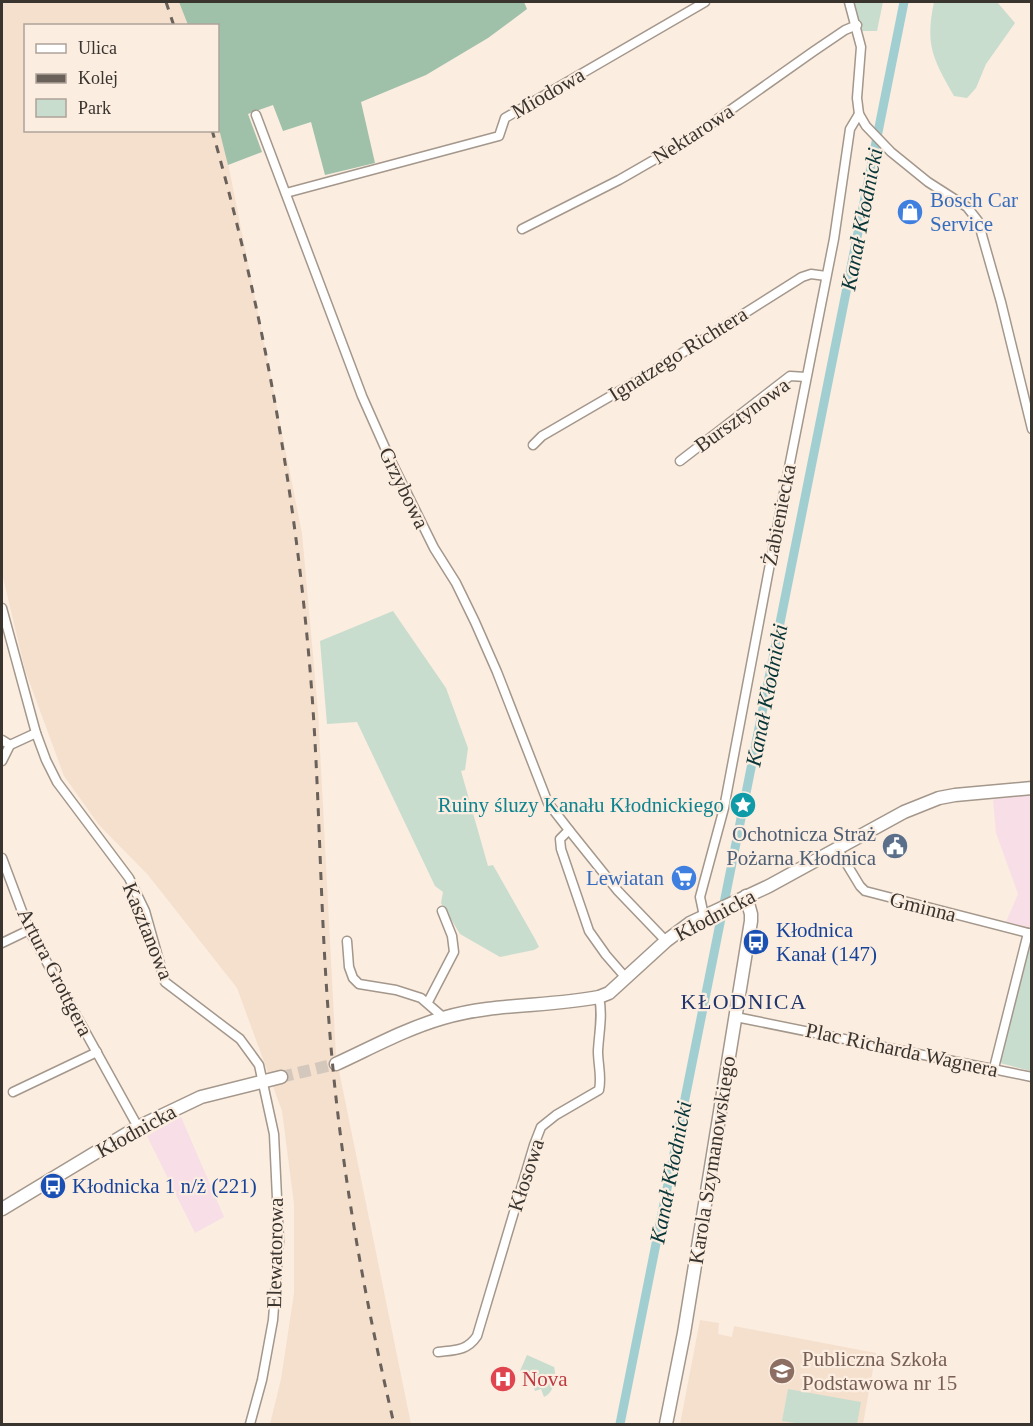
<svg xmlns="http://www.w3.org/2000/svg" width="1033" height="1426" font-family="Georgia,serif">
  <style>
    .built { fill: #f5e0ce }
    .industrial { fill: #f7dee7 }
    .green { fill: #c8ddce }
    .forest { fill: #9fc0a9 }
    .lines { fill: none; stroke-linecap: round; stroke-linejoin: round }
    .canal { stroke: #a1cfd1; stroke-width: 9 }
    .secondary-tunnel { stroke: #d4c8bd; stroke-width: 12; stroke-dasharray: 12 6; stroke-linecap: butt }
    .street-casing { stroke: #a4978b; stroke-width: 11 }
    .secondary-casing { stroke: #a4978b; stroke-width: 15 }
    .street { stroke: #fff; stroke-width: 8 }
    .secondary { stroke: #fff; stroke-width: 12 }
    .rail { stroke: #69615a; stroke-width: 3; stroke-dasharray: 8 8; stroke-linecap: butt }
    .labels { text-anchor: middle; stroke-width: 4.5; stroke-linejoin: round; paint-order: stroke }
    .street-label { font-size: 21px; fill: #3a342f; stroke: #fbede0 }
    .shop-label { font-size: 21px; fill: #366cbe; stroke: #fbede0; text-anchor: start }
    .culture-label { font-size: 21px; fill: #0d838f; stroke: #fbede0; text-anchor: end }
    .service-label { font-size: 21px; fill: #4e5e75; stroke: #fbede0; text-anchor: end }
    .transit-label { font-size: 21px; fill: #164399; stroke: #fbede0; text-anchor: start }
    .education-label { font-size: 21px; fill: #785e54; stroke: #fbede0; text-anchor: start }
    .health-label { font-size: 21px; fill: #be3a42; stroke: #fbede0; text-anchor: start }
    .water-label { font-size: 22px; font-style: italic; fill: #093739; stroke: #fbede0 }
    .neighbourhood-label { font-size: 22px; letter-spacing: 1.5px; fill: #1f356c; stroke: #fbede0 }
  </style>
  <rect width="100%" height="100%" fill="#fbede0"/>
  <g class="built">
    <path d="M2,2H179L188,25L26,26V130H218V125L227,158L302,533L318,711L336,1056L411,1424H270L281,1379L294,1293V1204L282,1111L237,988L148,875L99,825L64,776L25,670L2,573Z"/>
    <path d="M700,1320L719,1323L718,1334L732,1337L734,1326L876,1353L863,1424H680Z"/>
  </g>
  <g class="industrial">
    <path d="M1031,795H1032L1031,928L1006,922L1018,894L996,833L993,799Z"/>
    <path d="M181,1117L224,1217L195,1233L147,1136Z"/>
  </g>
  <g class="green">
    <path d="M854,2H883L877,31H862Z"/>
    <path d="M934,2H997L1015,23L986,64L976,88L967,98L954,96C933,59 925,45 934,2Z"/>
    <path d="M393,611L446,688L468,748L465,770L461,771L488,866L493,865L535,939L539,947L534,950L500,957L460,934L441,903L443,892L435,886L357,722L327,724L320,641Z"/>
    <path d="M1031,939L1032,1071H1031L1000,1063Z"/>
    <path d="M527,1355L554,1367C557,1377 554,1393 544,1397L541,1389L535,1391L529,1373L520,1371Z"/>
    <path d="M788,1389L861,1402L857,1424H802L782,1421Z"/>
  </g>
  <path class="forest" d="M179,2H524L527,9L488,38L426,75L361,102L375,163L325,175L311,122L283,131L273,105L248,114L262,152L228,165L218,125V26L188,25Z"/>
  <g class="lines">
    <path class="canal" d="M620,1424L904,2"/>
    <path class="secondary-tunnel" d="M281,1077L336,1064"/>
    <defs>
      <g id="street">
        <path d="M849,2L861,47L857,98L859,114L866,126L891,152L928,182L967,207L978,221L1001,302L1032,429"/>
        <path d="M256,115L362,396L390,459L434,548L456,583L475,622L497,672L548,803L569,830L560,839L561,849L589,931L606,955L626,978"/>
        <path d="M286,193L499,136L505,118L705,2"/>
        <path d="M522,229L619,180L685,142L814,51L845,30L857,25"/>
        <path d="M533,445L542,436L652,372L802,277L811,274L826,276"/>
        <path d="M680,461L790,376L806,377"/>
        <path d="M2,608L36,733L46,760L57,782L129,878L145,911L165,982L240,1039L259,1065L274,1134L279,1241L273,1320L262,1380L250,1424"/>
        <path d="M2,740L10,745"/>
        <path d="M2,761L10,745L36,733"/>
        <path d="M569,830L618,891L666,941"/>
        <path d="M837,848L860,886L865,891L1032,934"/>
        <path d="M2,858L29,930L138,1127"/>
        <path d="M704,916L700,897L724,808L769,569L834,239L850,129L859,114"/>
        <path d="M347,941L349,967L353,978L359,984L396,990L421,998L444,1018"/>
        <path d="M2,943L29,930"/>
        <path d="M428,1002L454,952L452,936L442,911"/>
        <path d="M736,1017L1032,1077"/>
        <path d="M994,1068L1028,933"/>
        <path d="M13,1092L97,1052"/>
        <path d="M438,1352C455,1350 467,1351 477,1336L534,1145L541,1127L556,1115L599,1090C602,1077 598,1065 598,1051C599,1032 603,1015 599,997"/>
      </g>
      <g id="secondary">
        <path d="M336,1064C371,1048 405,1029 443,1018C493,1003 547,1007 599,997L609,993L666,941L690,923L769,886L904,812L939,798L955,795L1032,788"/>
        <path d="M2,1209L138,1127L201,1097L281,1077"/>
        <path d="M666,1424L684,1333L751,921V914L746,896"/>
      </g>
    </defs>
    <use href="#street" class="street-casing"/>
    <use href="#secondary" class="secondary-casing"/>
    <use href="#street" class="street"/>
    <use href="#secondary" class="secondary"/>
    <g class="rail">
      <path d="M166,2L174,26"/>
      <path d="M212,130C260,299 292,473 308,647C320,772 319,897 329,1022C339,1158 363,1292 394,1424"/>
    </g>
  </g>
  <defs>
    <symbol id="shop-disc" viewBox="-11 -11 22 22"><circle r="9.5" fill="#3f7fe0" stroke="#fbede0"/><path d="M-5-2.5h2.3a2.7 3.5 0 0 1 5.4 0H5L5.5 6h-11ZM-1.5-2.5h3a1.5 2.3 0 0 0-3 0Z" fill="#fff"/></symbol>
    <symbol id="sight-disc" viewBox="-11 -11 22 22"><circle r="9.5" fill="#0f9aa8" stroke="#fbede0"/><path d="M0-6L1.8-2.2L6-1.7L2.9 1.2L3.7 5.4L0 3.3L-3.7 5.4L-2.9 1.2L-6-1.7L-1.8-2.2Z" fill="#fff"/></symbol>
    <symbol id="civic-disc" viewBox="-11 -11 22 22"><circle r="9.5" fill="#5c6f8a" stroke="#fbede0"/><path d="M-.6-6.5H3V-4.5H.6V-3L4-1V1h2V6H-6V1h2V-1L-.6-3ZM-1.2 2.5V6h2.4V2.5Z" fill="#fff"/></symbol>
    <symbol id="supermarket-disc" viewBox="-11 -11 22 22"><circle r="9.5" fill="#3f7fe0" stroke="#fbede0"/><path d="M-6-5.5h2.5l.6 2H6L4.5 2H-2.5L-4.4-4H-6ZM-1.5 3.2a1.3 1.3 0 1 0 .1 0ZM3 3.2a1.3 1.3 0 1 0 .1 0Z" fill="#fff"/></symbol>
    <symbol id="bus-disc" viewBox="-11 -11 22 22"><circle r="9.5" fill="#1a4fb4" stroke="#fbede0"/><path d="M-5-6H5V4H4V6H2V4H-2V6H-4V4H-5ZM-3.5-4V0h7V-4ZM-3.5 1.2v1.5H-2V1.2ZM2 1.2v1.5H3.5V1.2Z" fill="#fff"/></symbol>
    <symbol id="school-disc" viewBox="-11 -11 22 22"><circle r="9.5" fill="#8d6e63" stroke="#fbede0"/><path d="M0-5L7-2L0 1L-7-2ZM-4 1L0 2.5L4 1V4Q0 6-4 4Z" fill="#fff"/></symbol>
    <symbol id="hospital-disc" viewBox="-11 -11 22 22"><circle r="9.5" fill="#e0444e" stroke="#fbede0"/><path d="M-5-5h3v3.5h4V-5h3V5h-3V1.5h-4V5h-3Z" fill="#fff"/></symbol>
  </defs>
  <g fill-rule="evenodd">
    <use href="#shop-disc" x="895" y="197" width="30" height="30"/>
    <use href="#sight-disc" x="728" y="790" width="30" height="30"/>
    <use href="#civic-disc" x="880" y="831" width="30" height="30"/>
    <use href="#supermarket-disc" x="669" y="863" width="30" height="30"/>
    <use href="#bus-disc" x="741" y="927" width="30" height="30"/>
    <use href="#bus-disc" x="38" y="1171" width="30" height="30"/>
    <use href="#school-disc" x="767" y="1356" width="30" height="30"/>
    <use href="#hospital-disc" x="488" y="1364" width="30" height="30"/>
  </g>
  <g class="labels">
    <g class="street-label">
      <text transform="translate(548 93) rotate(-30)" y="7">Miodowa</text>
      <text transform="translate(693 134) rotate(-33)" y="7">Nektarowa</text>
      <text transform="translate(678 354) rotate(-32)" y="7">Ignatzego Richtera</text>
      <text transform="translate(742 415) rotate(-36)" y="7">Bursztynowa</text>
      <text transform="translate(404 488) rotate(64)" y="7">Grzybowa</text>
      <text transform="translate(779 515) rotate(-79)" y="7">Żabieniecka</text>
      <text transform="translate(923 907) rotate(14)" y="7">Gminna</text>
      <text transform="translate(715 915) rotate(-28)" y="7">Kłodnicka</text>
      <text transform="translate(148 931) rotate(68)" y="7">Kasztanowa</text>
      <text transform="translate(55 972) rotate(63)" y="7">Artura Grottgera</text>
      <text transform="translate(902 1050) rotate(12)" y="7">Plac Richarda Wagnera</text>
      <text transform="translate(136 1131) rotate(-29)" y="7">Kłodnicka</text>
      <text transform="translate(712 1160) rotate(-81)" y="7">Karola Szymanowskiego</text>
      <text transform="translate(526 1175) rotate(-72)" y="7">Kłosowa</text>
      <text transform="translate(275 1253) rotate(-89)" y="7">Elewatorowa</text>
    </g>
    <g class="shop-label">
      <text x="930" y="207">Bosch Car<tspan x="930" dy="24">Service</tspan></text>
      <text x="664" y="885" text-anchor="end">Lewiatan</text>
    </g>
    <g class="culture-label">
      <text x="724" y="812">Ruiny śluzy Kanału Kłodnickiego</text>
    </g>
    <g class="service-label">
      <text x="876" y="841">Ochotnicza Straż<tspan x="876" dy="24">Pożarna Kłodnica</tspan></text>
    </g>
    <g class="transit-label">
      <text x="776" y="937">Kłodnica<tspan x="776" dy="24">Kanał (147)</tspan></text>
      <text x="72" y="1193">Kłodnicka 1 n/ż (221)</text>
    </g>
    <g class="education-label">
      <text x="802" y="1366">Publiczna Szkoła<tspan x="802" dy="24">Podstawowa nr 15</tspan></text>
    </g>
    <g class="health-label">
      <text x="522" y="1386">Nova</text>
    </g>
    <g class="water-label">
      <text transform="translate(861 219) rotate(-79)" y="8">Kanał Kłodnicki</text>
      <text transform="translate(766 695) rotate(-79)" y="8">Kanał Kłodnicki</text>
      <text transform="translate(670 1172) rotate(-79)" y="8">Kanał Kłodnicki</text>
    </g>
    <g class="neighbourhood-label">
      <text x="744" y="1009">KŁODNICA</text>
    </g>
  </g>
  <rect width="1033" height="1426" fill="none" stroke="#3a342f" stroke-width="6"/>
  <rect x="24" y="24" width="195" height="108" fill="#fbede0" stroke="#aea399" stroke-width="1.5"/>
  <rect x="36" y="44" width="30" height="9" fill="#ffffff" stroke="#aea399" stroke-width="1.5"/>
  <text x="78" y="54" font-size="18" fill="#3a342f">Ulica</text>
  <rect x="36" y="74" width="30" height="9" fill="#69615a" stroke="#aea399" stroke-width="1.5"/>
  <text x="78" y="84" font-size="18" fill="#3a342f">Kolej</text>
  <rect x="36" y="99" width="30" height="18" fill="#c8ddce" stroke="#aea399" stroke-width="1.5"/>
  <text x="78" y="114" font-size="18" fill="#3a342f">Park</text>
</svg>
